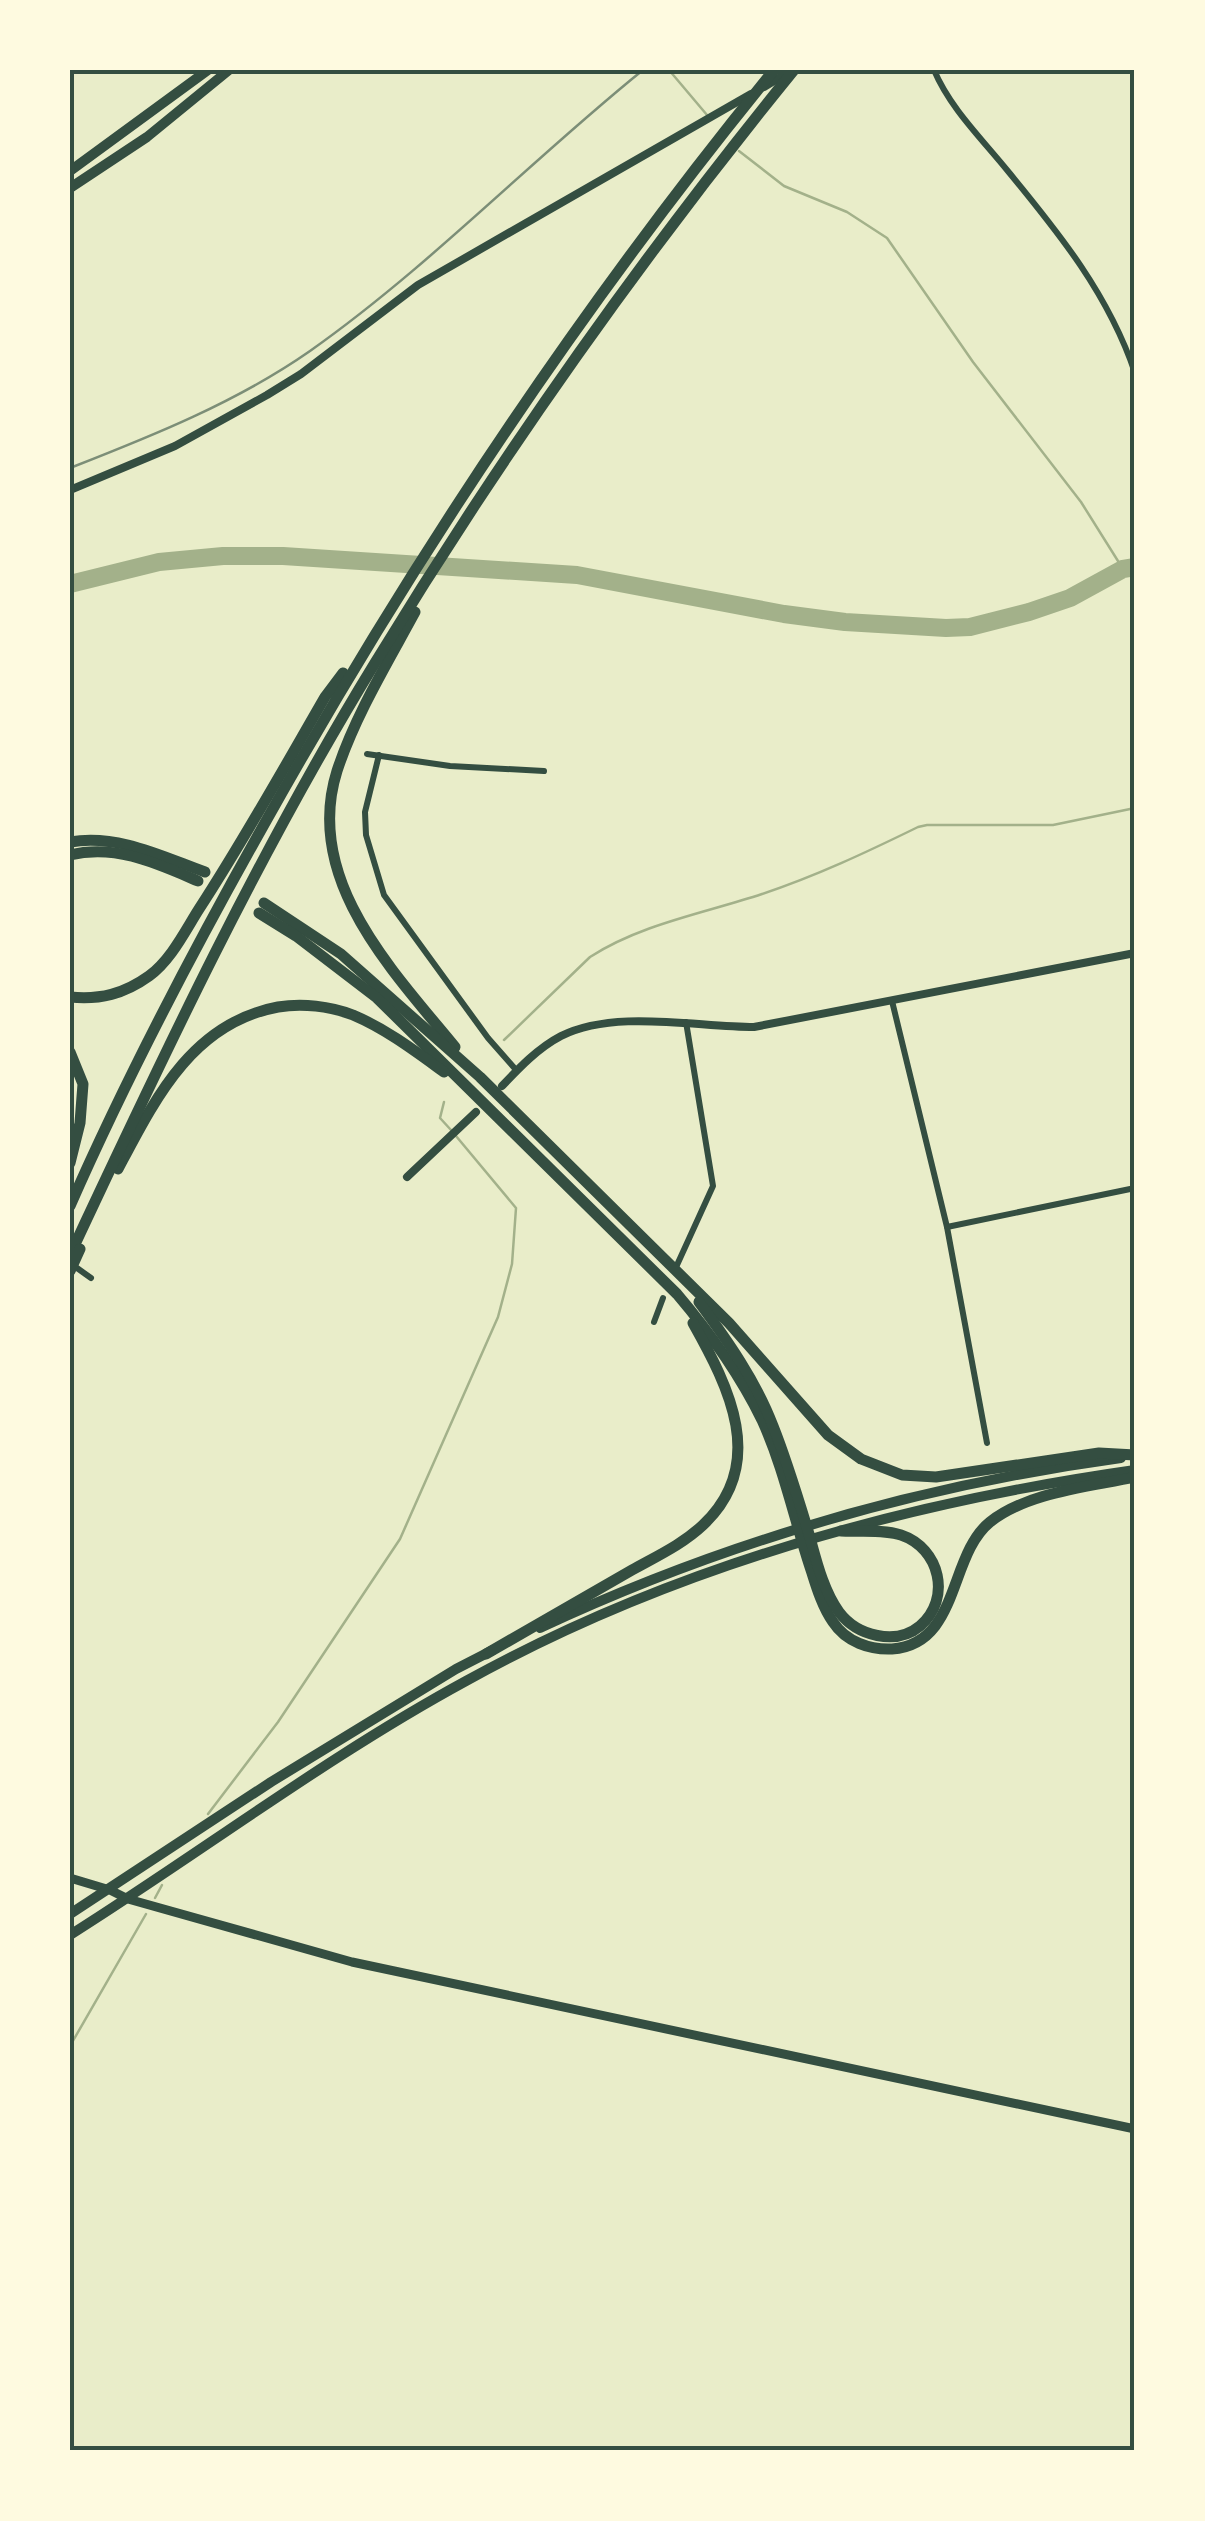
<svg xmlns="http://www.w3.org/2000/svg" width="1205" height="2521" font-family="'Public Sans',sans-serif">
  <style>
    .lines { fill: none; stroke-linecap: round; stroke-linejoin: round }
    .stream { stroke: #a3b18a; stroke-width: 2.5 }
    .river { stroke: #a3b18a; stroke-width: 18 }
    .minor { stroke: #344e41; stroke-width: 6 }
    .tertiary { stroke: #344e41; stroke-width: 8 }
    .secondary { stroke: #344e41; stroke-width: 9 }
    .primary { stroke: #344e41; stroke-width: 10 }
    .trunk { stroke: #344e41; stroke-width: 10 }
    .motorway { stroke: #344e41; stroke-width: 11 }
    .rail { stroke: #7c8e77; stroke-width: 2.5 }
    .neatline { fill: none; stroke: #344e41; stroke-width: 4 }
  </style>
  <rect width="100%" height="100%" fill="#e9edc9"/>
  <g class="lines">
    <g class="stream">
      <path d="M669,70L707,115"/>
      <path d="M739,151L784,186L847,212L887,238L973,362L1081,502L1123,569"/>
      <path d="M504,1040L590,957C641,924 705,913 762,894C816,876 867,852 918,827L927,825H1053L1135,808"/>
      <path d="M444,1102L440,1118L451,1130"/>
      <path d="M208,1814L278,1722L400,1539L498,1317L512,1264L516,1208L456,1136"/>
      <path d="M155,1898L162,1885"/>
      <path d="M70,2046L146,1914"/>
    </g>
    <path class="river" d="M70,584L159,562L223,556H283L577,575L784,614L845,622L946,628L970,627L1029,612L1070,598L1123,569L1135,567"/>
    <g class="minor">
      <path d="M934,70C950,108 982,139 1007,170C1059,233 1109,295 1135,373"/>
      <path d="M367,754L450,766L544,771"/>
      <path d="M379,755L365,812L366,835L384,895L488,1038L517,1071"/>
      <path d="M892,1001L947,1227L987,1443"/>
      <path d="M947,1227L1135,1188"/>
      <path d="M677,1265L713,1186L686,1022"/>
      <path d="M77,1268L91,1278"/>
      <path d="M654,1322L663,1298"/>
    </g>
    <g class="tertiary">
      <path d="M764,87L790,71"/>
      <path d="M70,490L175,446L267,395L301,374L418,285L751,94"/>
      <path d="M502,1086C519,1068 538,1048 561,1036C615,1009 696,1027 754,1027L1135,953"/>
      <path d="M407,1177L476,1112"/>
    </g>
    <path class="secondary" d="M70,1878L110,1890L128,1899L352,1962L1135,2129"/>
    <g class="primary">
      <path d="M70,171L208,70"/>
      <path d="M70,188L147,137L229,70"/>
    </g>
    <g class="trunk">
      <path d="M540,1628C726,1541 917,1486 1121,1458"/>
      <path d="M70,1914L271,1782L456,1669L493,1650"/>
      <path d="M70,1935C203,1851 328,1756 466,1681C672,1567 903,1503 1135,1470"/>
    </g>
    <g class="motorway">
      <path d="M415,612C388,662 355,716 337,771C303,879 392,970 455,1047"/>
      <path d="M70,842C118,834 161,856 205,872"/>
      <path d="M70,855C116,844 156,863 198,881"/>
      <path d="M264,903L341,954L480,1077L729,1323L828,1435L861,1459L902,1475L936,1477L1099,1453L1135,1455"/>
      <path d="M259,913L296,936L377,998L677,1294C711,1334 739,1373 762,1420C784,1468 795,1523 812,1573C817,1589 823,1608 833,1622C846,1642 870,1650 892,1649C960,1644 948,1556 990,1522C1028,1492 1089,1487 1135,1477"/>
      <path d="M70,997C100,1000 124,994 149,976C171,960 185,931 199,909C244,840 284,768 325,697L343,673"/>
      <path d="M70,1052L83,1084L80,1123L70,1163"/>
      <path d="M118,1169C155,1099 192,1023 278,1007C302,1003 330,1006 353,1015C386,1029 415,1051 444,1072"/>
      <path d="M70,1206C128,1074 195,947 266,821C414,557 583,304 774,70"/>
      <path d="M70,1255C164,1054 259,852 375,663C501,456 641,258 794,70"/>
      <path d="M70,1271L80,1249"/>
      <path d="M699,1302C727,1340 756,1381 773,1426C787,1461 798,1498 809,1534C816,1559 823,1590 839,1612C857,1636 896,1646 920,1626C952,1599 940,1548 901,1535C883,1529 860,1532 841,1531"/>
      <path d="M486,1654C535,1626 583,1598 632,1570C657,1556 683,1544 703,1525C768,1464 729,1387 693,1323"/>
    </g>
    <path class="rail" d="M70,468C152,436 237,402 310,351C429,267 530,161 643,70"/>
  </g>
  <rect width="1205" height="2521" fill="none" stroke="#fefae0" stroke-width="145"/>
  <rect x="72" y="72" width="1060" height="2376" class="neatline"/>
</svg>
